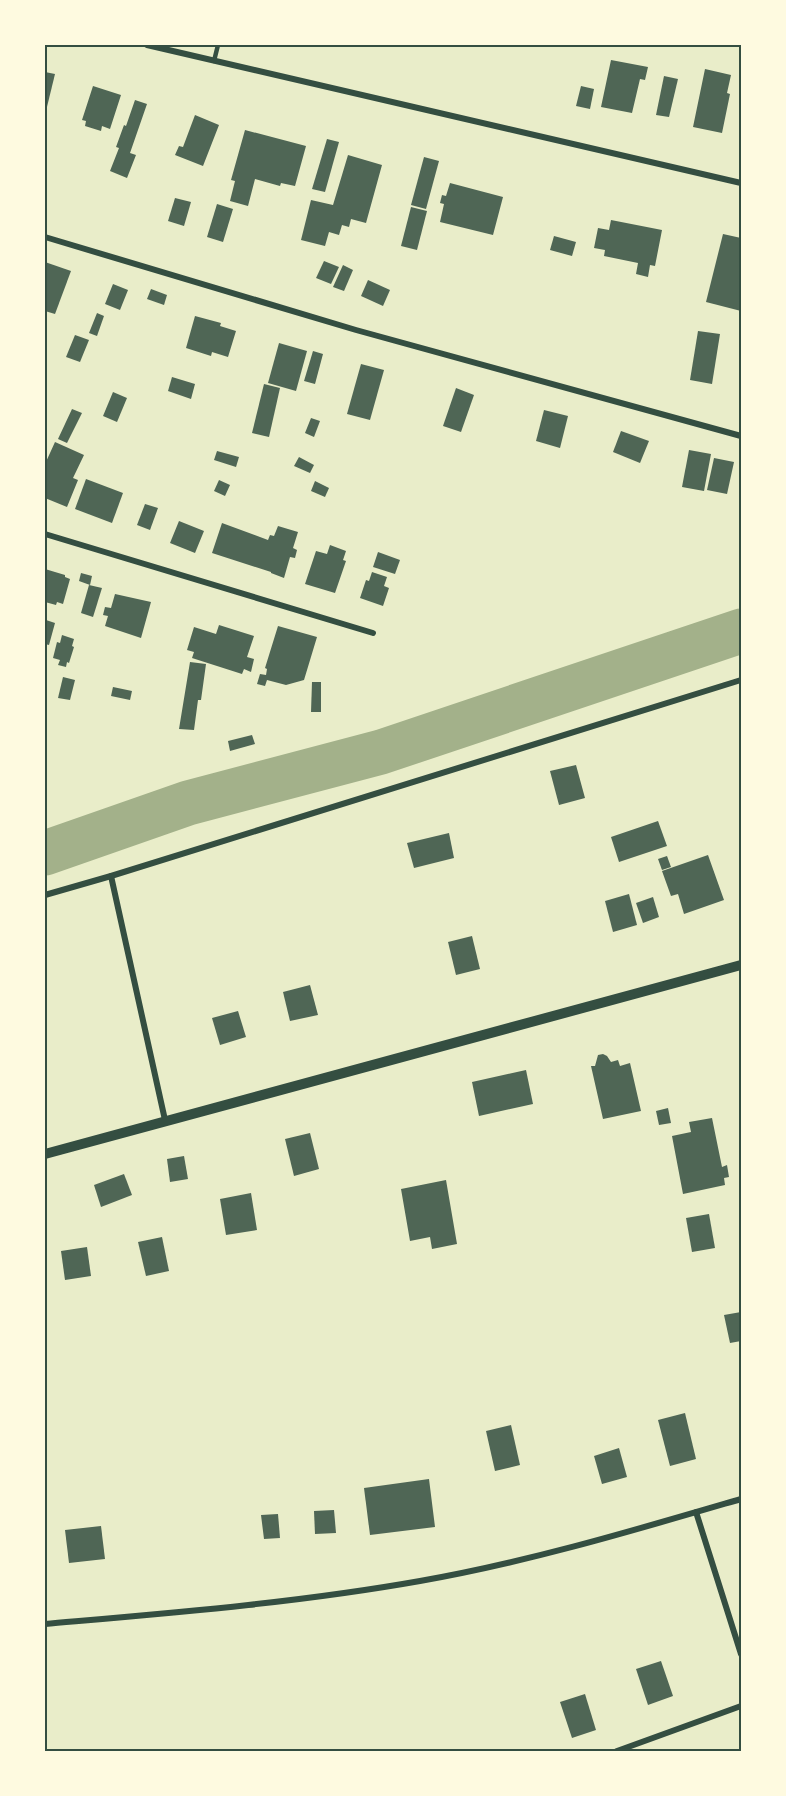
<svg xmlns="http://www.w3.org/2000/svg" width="786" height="1796" font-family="Arial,sans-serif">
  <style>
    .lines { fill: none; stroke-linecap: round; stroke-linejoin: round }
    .river { stroke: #a3b18a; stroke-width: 45 }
    .building { fill: #4f6655 }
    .service { stroke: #344e41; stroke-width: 4.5 }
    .minor { stroke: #344e41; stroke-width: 6 }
    .tertiary { stroke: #344e41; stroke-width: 10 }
    .neatline { fill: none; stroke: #344e41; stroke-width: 2 }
  </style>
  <rect width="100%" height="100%" fill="#e9edc9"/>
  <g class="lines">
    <path class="river" d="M45,853L188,803L381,752L741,631"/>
  </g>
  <g class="building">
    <path d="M611,60L648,67L645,80L640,79L632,113L601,107Z"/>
    <path d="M705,69L731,75L727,93L730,94L722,133L693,127Z"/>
    <path d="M45,72L55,74L46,111L45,110Z"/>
    <path d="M664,76L678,79L669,117L656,115Z"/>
    <path d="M93,86L121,95L110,129L102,126L101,131L85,126L86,121L82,120Z"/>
    <path d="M581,86L594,89L590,109L576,106Z"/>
    <path d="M135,100L147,104L130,153L136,155L127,178L110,171L119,148L116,147L124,125L126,126Z"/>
    <path d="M195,115L219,125L203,166L175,155L179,146L183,147Z"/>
    <path d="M245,130L306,146L295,186L281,183L280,186L255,179L248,206L230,201L235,181L231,180Z"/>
    <path d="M327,139L339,142L325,192L312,189Z"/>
    <path d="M348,155L382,165L366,223L351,219L349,227L342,225L339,235L329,232L325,246L301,240L311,200L333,205Z"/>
    <path d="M424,157L439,161L426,209L411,205Z"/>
    <path d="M450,183L503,197L493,235L440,222L444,204L440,203L442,195L446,196Z"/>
    <path d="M175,198L191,202L184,226L168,221Z"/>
    <path d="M217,204L233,209L223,242L207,237Z"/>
    <path d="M411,207L427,211L417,250L401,246Z"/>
    <path d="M611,220L662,230L655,266L650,265L648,277L636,274L638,263L604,256L605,250L594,248L598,228L609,230Z"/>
    <path d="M723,234L741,238V311L706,302Z"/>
    <path d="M554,236L576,242L572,256L550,250Z"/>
    <path d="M324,261L339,267L331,284L316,278Z"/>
    <path d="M45,262L71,271L55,314L45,311Z"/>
    <path d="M343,265L353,270L344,291L333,287Z"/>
    <path d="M368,280L390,290L383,306L361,296Z"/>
    <path d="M113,284L128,290L120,310L105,304Z"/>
    <path d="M151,289L167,295L164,305L147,299Z"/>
    <path d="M97,313L104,316L97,336L89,333Z"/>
    <path d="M195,316L221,323L220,326L236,331L228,357L212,352L211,356L186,348Z"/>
    <path d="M698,331L720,334L712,384L690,380Z"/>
    <path d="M75,335L89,340L80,362L66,357Z"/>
    <path d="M279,343L307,351L296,391L268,383Z"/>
    <path d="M313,351L323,354L315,384L304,381Z"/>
    <path d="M361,364L384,370L370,420L347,414Z"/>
    <path d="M172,377L195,384L191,399L168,391Z"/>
    <path d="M264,384L280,388L269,437L252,433Z"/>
    <path d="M456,388L474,395L461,432L443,426Z"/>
    <path d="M113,392L127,398L117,422L103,416Z"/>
    <path d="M72,409L82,413L67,443L58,439Z"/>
    <path d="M544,410L568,416L560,448L536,441Z"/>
    <path d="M311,418L320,421L314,437L305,433Z"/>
    <path d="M621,431L649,441L640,463L613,452Z"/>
    <path d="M55,442L84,455L73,478L78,480L67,507L45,498V464Z"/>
    <path d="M689,450L711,454L704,491L682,487Z"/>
    <path d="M217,451L239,457L236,467L214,460Z"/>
    <path d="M299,457L314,465L310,473L294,466Z"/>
    <path d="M714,458L734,462L727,494L707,490Z"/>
    <path d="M86,479L123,493L112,523L75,509Z"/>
    <path d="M219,480L230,485L225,496L214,491Z"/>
    <path d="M315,481L329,488L325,497L311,491Z"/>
    <path d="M145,504L158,508L150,530L137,525Z"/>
    <path d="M179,521L204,531L195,553L170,543Z"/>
    <path d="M222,523L268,540L270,535L274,536L278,526L298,532L293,548L297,550L295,558L290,557L284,578L271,573V572L212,553Z"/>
    <path d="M330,545L346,551L343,560L346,561L335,593L305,584L316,551L327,554Z"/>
    <path d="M378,552L400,560L395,574L373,567Z"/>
    <path d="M45,569L65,575V577L70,579L63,604L57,602L56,605L45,602Z"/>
    <path d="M372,572L387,577L384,586L389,588L383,606L360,598L366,580L369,581Z"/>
    <path d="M81,573L92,576L90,585L79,581Z"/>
    <path d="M89,585L102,588L93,617L81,613Z"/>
    <path d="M115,594L151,602L141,638L105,626L108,616L103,615L105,607L111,608Z"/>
    <path d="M46,620L55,623L49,645L45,644Z"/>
    <path d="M219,625L254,636L247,657L254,659L251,672L244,669L242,674L192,658L194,652L187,650L194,627L216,634Z"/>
    <path d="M278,626L317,637L304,680L286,685L267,680L265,686L257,684L260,674L266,675L267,669L265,668Z"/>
    <path d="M62,635L74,639L72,646L74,647L69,663L67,662L66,667L58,665L60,660L53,658L57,642L60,643Z"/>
    <path d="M190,662L206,664L201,700H198L194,730L179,729Z"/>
    <path d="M63,677L75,680L70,700L58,698Z"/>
    <path d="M312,682H321V712H311Z"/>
    <path d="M113,687L132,691L130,700L111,696Z"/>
    <path d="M252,735L255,744L230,751L228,741Z"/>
    <path d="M576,765L585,798L559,805L550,771Z"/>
    <path d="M658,821L667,846L619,862L611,837Z"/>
    <path d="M449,833L454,858L414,868L407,843Z"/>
    <path d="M708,855L724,900L684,914L678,894L671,896L662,871Z"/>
    <path d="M667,856L671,867L662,870L658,859Z"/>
    <path d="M629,894L637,925L613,932L605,901Z"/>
    <path d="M653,897L659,917L643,923L636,903Z"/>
    <path d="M472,936L480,969L456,975L448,942Z"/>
    <path d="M310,985L318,1015L290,1021L283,992Z"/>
    <path d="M238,1011L246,1037L220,1045L212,1018Z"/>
    <path d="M603,1054L607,1056L611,1062L618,1060L620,1066L630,1063L641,1111L603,1119L591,1066H595L598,1055Z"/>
    <path d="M526,1070L533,1104L479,1116L472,1082Z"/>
    <path d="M668,1108L671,1123L659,1125L656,1111Z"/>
    <path d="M712,1118L722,1167L727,1165L729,1177L724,1178L725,1185L683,1194L672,1136L691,1132L689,1122Z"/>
    <path d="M310,1133L319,1169L294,1176L285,1139Z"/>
    <path d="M184,1156L188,1179L170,1182L167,1159Z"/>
    <path d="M124,1174L132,1195L101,1207L94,1185Z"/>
    <path d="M446,1180L457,1244L432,1249L430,1237L410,1241L401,1189Z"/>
    <path d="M251,1193L257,1230L226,1235L220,1199Z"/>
    <path d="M709,1214L715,1248L692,1252L686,1218Z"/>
    <path d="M162,1237L169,1271L146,1276L138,1242Z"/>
    <path d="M87,1247L91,1276L65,1280L61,1251Z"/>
    <path d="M741,1312V1341L730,1343L724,1315Z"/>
    <path d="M685,1413L696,1459L670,1466L658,1420Z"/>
    <path d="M511,1425L520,1465L495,1471L486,1431Z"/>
    <path d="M619,1448L627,1477L602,1484L594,1456Z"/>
    <path d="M429,1479L435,1527L370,1535L364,1488Z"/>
    <path d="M334,1510L336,1533L315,1534L314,1511Z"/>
    <path d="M278,1514L280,1538L264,1539L261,1515Z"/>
    <path d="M101,1526L105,1559L69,1563L65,1530Z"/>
    <path d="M661,1661L673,1696L648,1705L636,1669Z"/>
    <path d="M585,1694L596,1730L572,1738L560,1702Z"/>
  </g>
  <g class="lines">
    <path class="service" d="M214,61L218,45"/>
    <g class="minor">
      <path d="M147,45L741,183"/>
      <path d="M45,237L356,330L741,436"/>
      <path d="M45,534L373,633"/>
      <path d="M111,876L165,1120"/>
      <path d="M45,895L111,876L741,680"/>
      <path d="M696,1512L741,1654"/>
      <path d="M45,1624C170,1613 296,1603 420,1581C528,1562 635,1530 741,1499"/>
      <path d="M617,1751L741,1706"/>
    </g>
    <path class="tertiary" d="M45,1154L741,965"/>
  </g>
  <rect width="786" height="1796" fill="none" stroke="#fefae0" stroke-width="93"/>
  <rect x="46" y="46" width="694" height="1704" class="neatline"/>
</svg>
